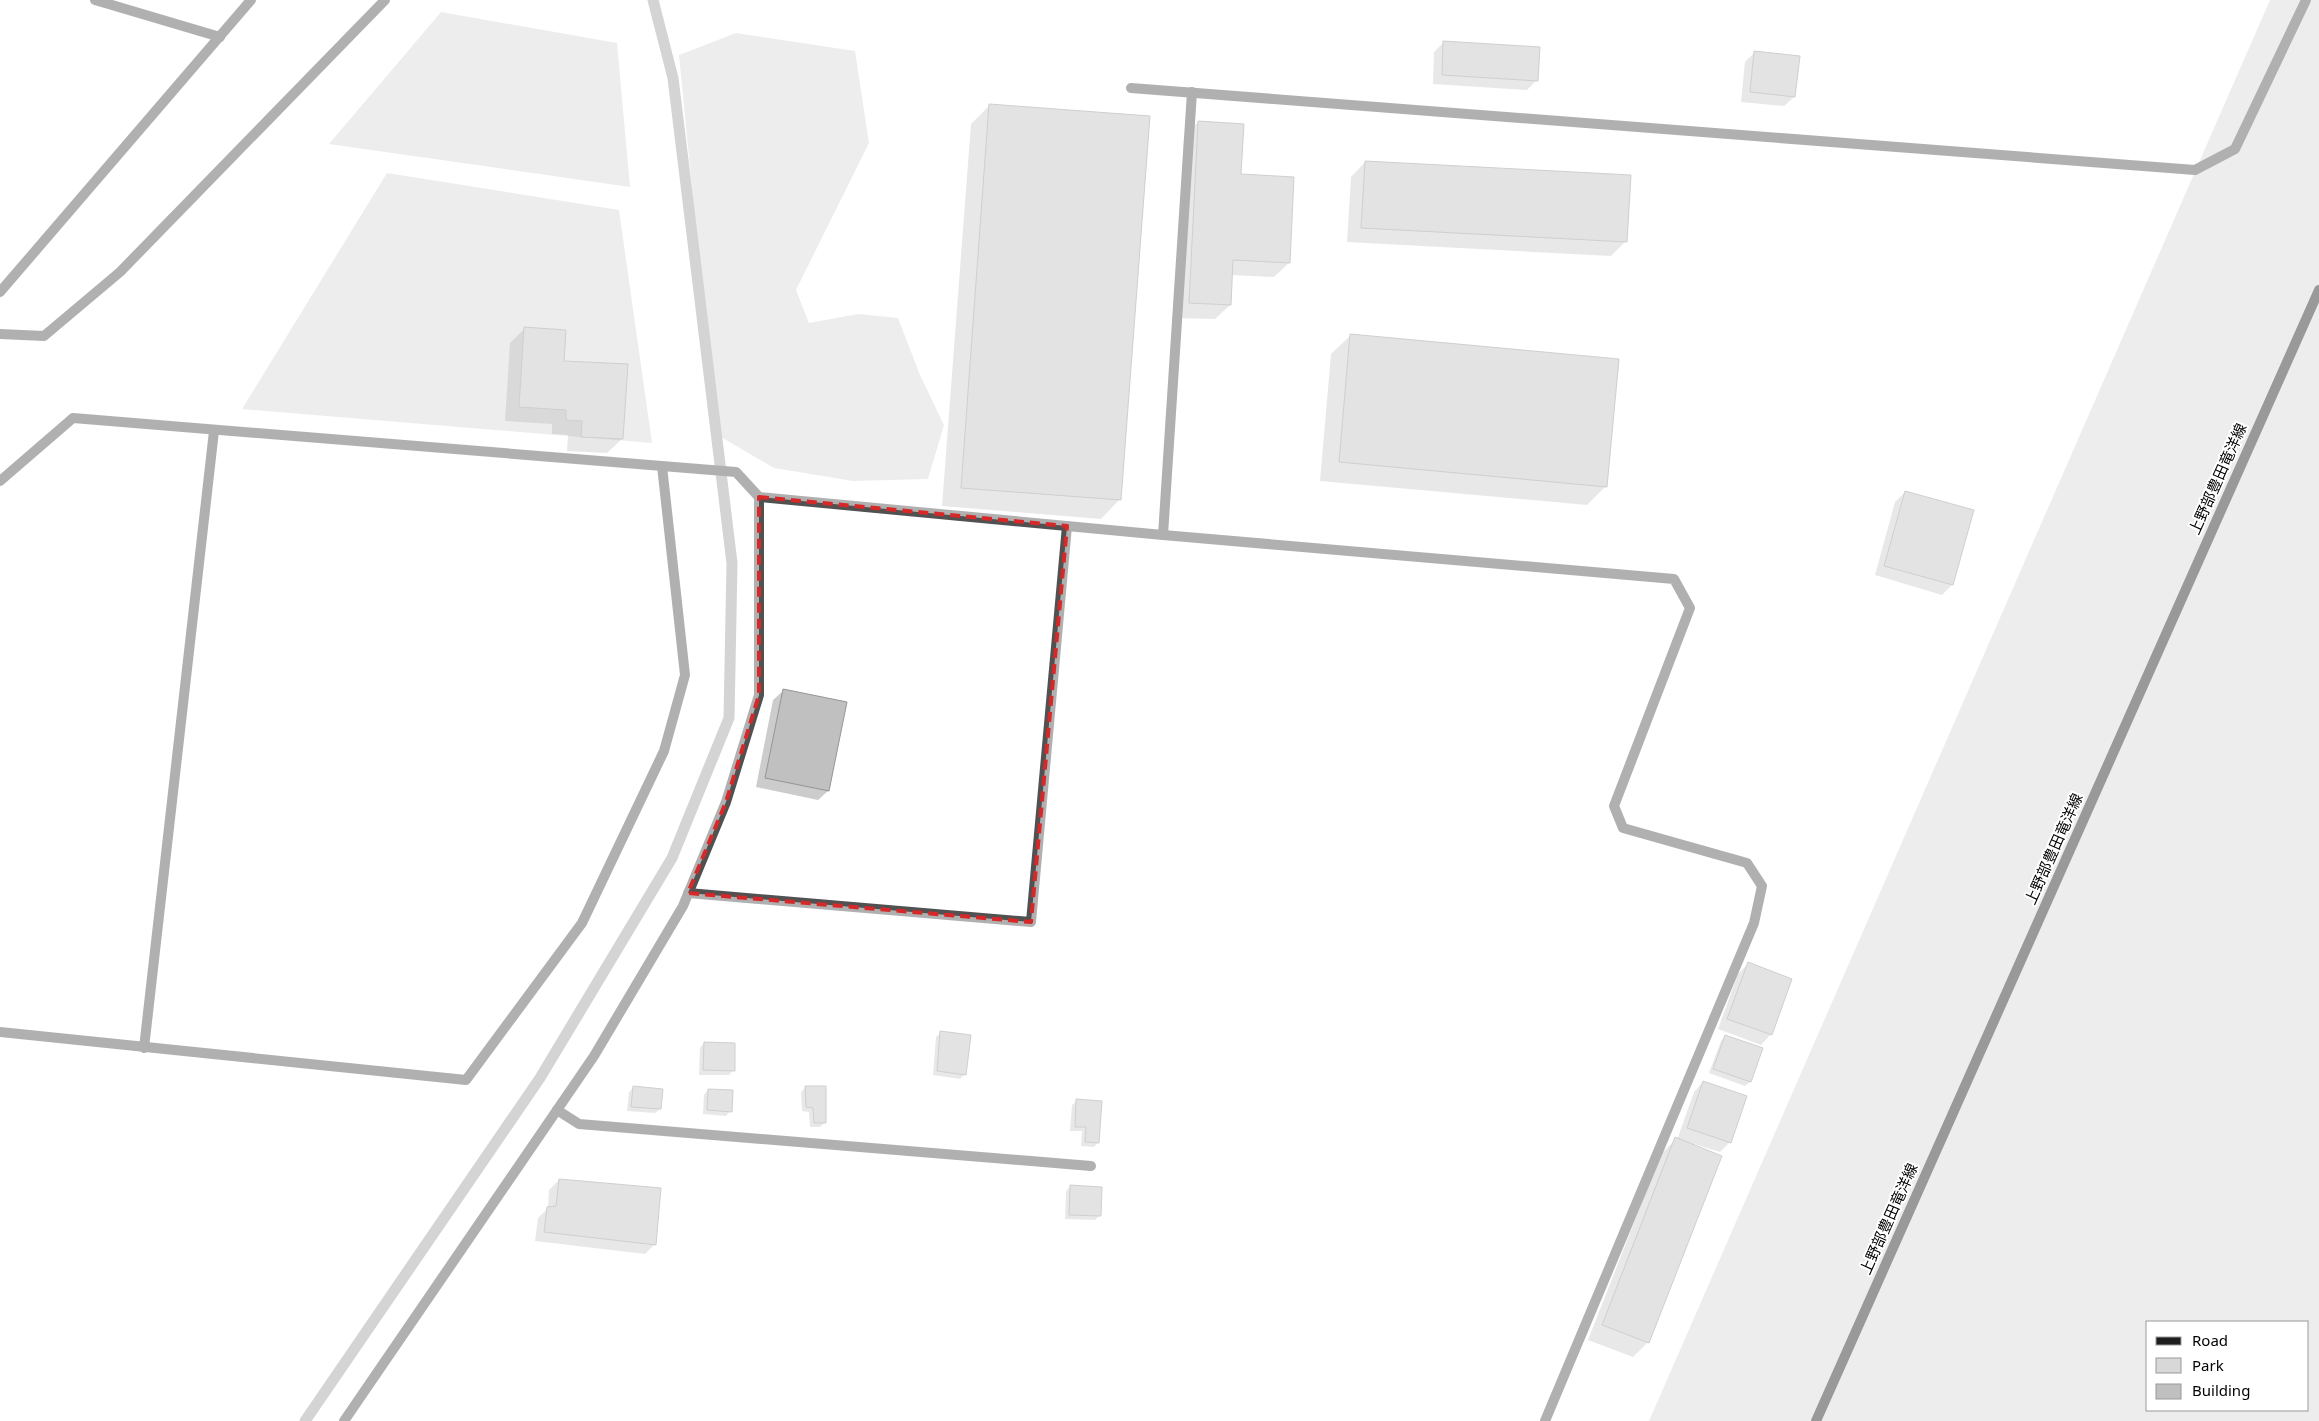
<svg xmlns="http://www.w3.org/2000/svg" width="2319" height="1421" font-family="'Noto Sans','Noto Sans JP',sans-serif">
  <style>
    .green { fill: #d8d8d8; fill-rule: evenodd }
    .shadow { fill: #0003 }
    .lines { fill: none; stroke-linecap: round; stroke-linejoin: round }
    .stream { stroke: #9f9f9f; stroke-width: 11 }
    .building { fill: #c0c0c0; stroke: #959595 }
    .minor { stroke: #515151; stroke-width: 10 }
    .tertiary { stroke: #515151; stroke-width: 10 }
    .secondary { stroke: #1e1e1e; stroke-width: 10 }
    .marked { fill: none; stroke: #d62828; stroke-width: 4; stroke-dasharray: 10 6; stroke-linejoin: round }
    .labels { text-anchor: middle; stroke-width: 4; stroke-linejoin: round; paint-order: stroke }
    .street-label { font-size: 15px; fill: #000; stroke: #fff }
  </style>
  <rect width="100%" height="100%" fill="#fff"/>
  <g class="green">
    <path d="M2270,0H2319V1421H1649ZM2148,1322H2308V1410H2148Z"/>
    <path d="M441,12L617,43L630,187L329,144Z"/>
    <path d="M736,33L855,51L869,143L796,290L809,323L858,314L898,318L920,375L944,425L928,479L853,481L774,468L716,434L679,55Z"/>
    <path d="M387,173L619,210L652,443L242,409Z"/>
  </g>
  <g class="shadow">
    <path d="M1444,42L1537,80L1527,90L1433,84L1434,52Z"/>
    <path d="M1755,52L1794,97L1784,106L1741,102L1745,62Z"/>
    <path d="M990,105L1120,499L1101,519L942,506L971,124Z"/>
    <path d="M1198,122L1240,175L1289,263L1274,277L1231,275L1230,305L1215,319L1175,318L1184,137Z"/>
    <path d="M1365,162L1626,241L1611,256L1347,242L1351,177Z"/>
    <path d="M524,329L622,439L607,453L567,451L568,435L552,434V424L505,421L510,343Z"/>
    <path d="M1351,335L1606,486L1587,505L1320,481L1331,354Z"/>
    <path d="M1905,492L1972,511L1952,585L1942,595L1875,575L1895,502Z"/>
    <path d="M783,691L828,791L818,800L756,787L773,700Z"/>
    <path d="M1748,964L1791,979L1770,1035L1761,1045L1718,1029L1738,974Z"/>
    <path d="M941,1033L965,1074L960,1079L933,1075L936,1037Z"/>
    <path d="M1725,1036L1761,1049L1750,1082L1745,1086L1709,1073L1721,1041Z"/>
    <path d="M704,1043L733,1070L729,1075H699L700,1048Z"/>
    <path d="M1703,1082L1745,1097L1729,1143L1720,1152L1694,1144L1648,1342L1633,1357L1588,1340L1661,1154L1676,1139L1677,1140L1694,1092Z"/>
    <path d="M806,1087L825,1122L820,1127H810L809,1112L802,1111L801,1092Z"/>
    <path d="M633,1088L660,1109L655,1113L627,1111L629,1092Z"/>
    <path d="M708,1090L730,1111L726,1116L703,1114L704,1095Z"/>
    <path d="M1077,1101L1098,1142L1094,1147L1081,1146L1082,1131H1070L1072,1105Z"/>
    <path d="M559,1180L655,1244L645,1254L535,1241L538,1218L548,1208L549,1190Z"/>
    <path d="M1071,1186L1099,1216L1095,1220L1065,1219L1066,1191Z"/>
  </g>
  <g class="lines">
    <path class="stream" d="M305,1421L540,1078L672,858L729,718L732,563L673,78L653,0"/>
  </g>
  <g class="building">
    <path d="M1443,41L1540,47L1538,81L1442,75Z"/>
    <path d="M1754,51L1800,56L1795,97L1750,92Z"/>
    <path d="M989,104L1150,116L1121,500L961,488Z"/>
    <path d="M1198,121L1244,124L1241,174L1294,177L1290,263L1233,260L1231,305L1189,303Z"/>
    <path d="M1365,161L1631,175L1627,242L1361,228Z"/>
    <path d="M524,327L566,330L564,361L628,364L623,439L581,437L582,421L566,420V410L519,407Z"/>
    <path d="M1350,334L1619,359L1607,487L1339,462Z"/>
    <path d="M1905,491L1974,510L1953,585L1884,566Z"/>
    <path d="M783,689L847,702L829,791L765,778Z"/>
    <path d="M1748,962L1792,979L1772,1035L1727,1019Z"/>
    <path d="M940,1031L971,1035L966,1075L937,1071Z"/>
    <path d="M1725,1035L1763,1048L1751,1082L1713,1069Z"/>
    <path d="M704,1042L735,1043V1071L703,1070Z"/>
    <path d="M1703,1081L1747,1096L1731,1143L1687,1128Z"/>
    <path d="M633,1086L663,1089L661,1109L631,1107Z"/>
    <path d="M805,1086H826V1123H814L813,1108L806,1107Z"/>
    <path d="M708,1089L733,1090L732,1112L707,1110Z"/>
    <path d="M1076,1099L1102,1101L1099,1143L1085,1142L1086,1127H1075Z"/>
    <path d="M1675,1137L1722,1156L1649,1343L1602,1325Z"/>
    <path d="M559,1179L661,1188L656,1245L544,1232L547,1207L556,1206Z"/>
    <path d="M1070,1185L1102,1187L1101,1216L1069,1215Z"/>
  </g>
  <g class="lines">
    <g class="minor">
      <path d="M95,0L220,37"/>
      <path d="M1131,88L2195,170L2235,149L2306,0"/>
      <path d="M0,334L44,336L120,272L385,0"/>
      <path d="M0,481L73,418L736,472L759,497L1163,535L1674,579L1690,608L1614,806L1623,828L1747,863L1762,886L1754,923L1545,1421"/>
      <path d="M1163,535L1192,92"/>
      <path d="M688,893L1031,922L1067,526"/>
      <path d="M0,1032L466,1080L582,923L664,751L685,675L662,466"/>
      <path d="M144,1048L214,431"/>
      <path d="M557,1110L579,1124L1091,1166"/>
      <path d="M344,1421L594,1056L683,906L726,802L759,695V497"/>
    </g>
    <path class="tertiary" d="M0,292L251,0"/>
    <path class="secondary" d="M1816,1421L2319,290"/>
  </g>
  <path d="M0 0H2319V1421H0ZM759,497L1067,526L1031,922L688,893L726,802L759,695Z" fill="#fff" fill-opacity=".55" fill-rule="evenodd"/>
  <path class="marked" d="M759,497L1067,526L1031,922L688,893L726,802L759,695Z"/>
  <g class="labels">
    <g class="street-label">
      <text transform="translate(2218 479) rotate(-66)" y="5">上野部豊田竜洋線</text>
      <text transform="translate(2054 849) rotate(-66)" y="5">上野部豊田竜洋線</text>
      <text transform="translate(1889 1219) rotate(-66)" y="5">上野部豊田竜洋線</text>
    </g>
  </g>
  <rect x="2146" y="1321" width="162" height="90" fill="#ffffff" stroke="#999999"/>
  <rect x="2156" y="1337" width="25" height="8" fill="#1e1e1e" stroke="#999999"/>
  <text x="2192" y="1346" font-size="15" fill="#000000">Road</text>
  <rect x="2156" y="1358" width="25" height="15" fill="#d8d8d8" stroke="#999999"/>
  <text x="2192" y="1371" font-size="15" fill="#000000">Park</text>
  <rect x="2156" y="1384" width="25" height="15" fill="#c0c0c0" stroke="#999999"/>
  <text x="2192" y="1396" font-size="15" fill="#000000">Building</text>
</svg>
